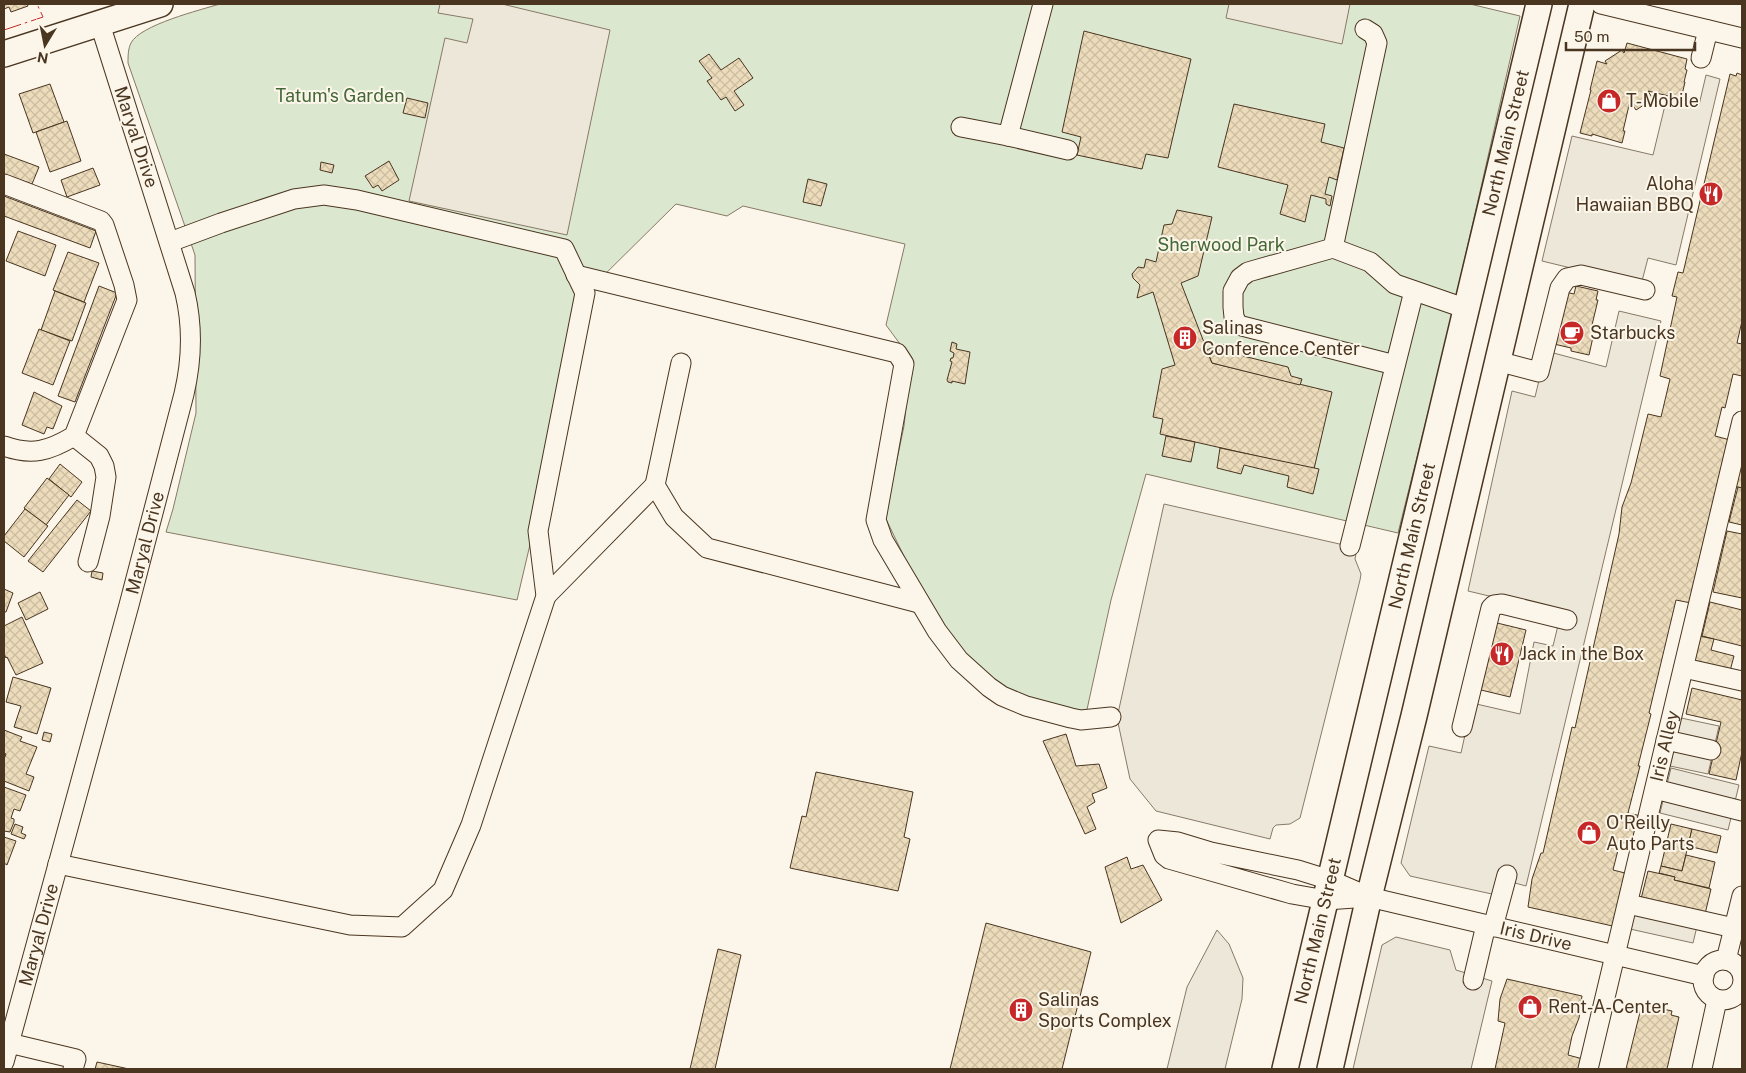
<svg xmlns="http://www.w3.org/2000/svg" width="1746" height="1073" font-family="'Public Sans',sans-serif">
  <style>
    .green { fill: #dce7d0; stroke: #887966 }
    .parking { fill: #ede7d9; stroke: #887966 }
    .building { fill: url(#building-cross-hatch); stroke: #4a3520 }
    .lines { fill: none; stroke-linecap: round; stroke-linejoin: round }
    .minor-casing { stroke: #4a3520; stroke-width: 21 }
    .major-casing { stroke: #4a3520; stroke-width: 28 }
    .minor { stroke: #fbf6e9; stroke-width: 19 }
    .major { stroke: #fbf6e9; stroke-width: 25 }
    .power { stroke: #c62828; stroke-width: 1; stroke-dasharray: 18 4 2.5 4; stroke-linecap: butt }
    .labels { text-anchor: middle; stroke-width: 4; stroke-linejoin: round; paint-order: stroke }
    .park-label { font-size: 18px; fill: #436837; stroke: #fbf6e9 }
    .poi-label { font-size: 18px; fill: #4a3520; stroke: #fbf6e9; text-anchor: start }
    .street-label { font-size: 18px; fill: #4a3520; stroke: #fbf6e9 }
  </style>
  <defs>
    <pattern id="building-cross-hatch" width="8" height="8" patternUnits="userSpaceOnUse" patternTransform="scale(1.25)"><rect width="8" height="8" fill="#ecdcbc"/><path d="M0 0l8 8M0 8l8-8" fill="none" stroke="#ccbda1"/></pattern>
  </defs>
  <rect width="100%" height="100%" fill="#fbf6e9"/>
  <path class="green" d="M220,4H1470L1520,16L1446,341L1398,533L1146,474L1111,600L1086,714L982,694L936,637L913,575L885,517L904,426L911,359L886,325L905,244L743,206L727,216L676,204L590,289L517,600L166,532L173,509L196,413L195,255L128,63C128,56 128,49 131,43C140,25 200,10 220,4Z"/>
  <g class="parking">
    <path d="M440,4H502L610,30L567,235L409,201L445,38L467,43L473,19L438,13Z"/>
    <path d="M1229,4H1350L1342,44L1226,18Z"/>
    <path d="M1706,75L1720,79L1676,265L1648,258L1641,285L1542,261L1572,136L1653,155L1667,97L1699,105Z"/>
    <path d="M1619,311L1661,321L1526,886L1515,883L1510,898L1410,876L1401,863L1429,746L1461,753L1472,703L1520,714L1534,642L1553,646L1561,613L1468,591L1512,391L1535,397L1546,351L1606,367Z"/>
    <path d="M1164,504L1357,548L1355,559L1361,574L1360,580L1300,818L1290,824L1276,825L1273,828L1270,839L1156,811L1130,779L1117,718Z"/>
    <path d="M1681,718L1719,726L1708,774L1670,766Z"/>
    <path d="M1671,768L1739,785L1728,830L1660,813Z"/>
    <path d="M1637,899L1700,914L1693,943L1630,929Z"/>
    <path d="M1217,930L1229,944L1243,978L1242,999L1225,1069H1167L1187,987Z"/>
    <path d="M1396,937L1450,950L1456,970L1492,981L1471,1069H1353L1382,945Z"/>
  </g>
  <g class="building">
    <path d="M4,4H27L28,6L11,12L9,7L4,9Z"/>
    <path d="M1084,31L1191,59L1168,158L1146,154L1142,169L1077,155L1081,137L1062,132Z"/>
    <path d="M1627,43L1687,59L1685,69L1687,70L1684,82H1685L1681,99L1648,91L1653,99L1636,110L1630,101L1623,131H1625L1622,143L1592,134V136L1580,133L1591,90H1590L1597,61L1607,64L1605,61L1622,50L1624,53Z"/>
    <path d="M709,54L721,70L739,58L753,78L734,91L744,105L735,111L726,97L721,100L707,81L712,78L699,61Z"/>
    <path d="M1737,73L1742,75V321L1737,343L1742,344V376L1733,374L1725,408L1722,407L1715,436L1730,440L1691,603L1676,600L1649,713L1651,714L1638,766H1640L1628,813L1641,816L1634,845L1620,842L1613,870L1629,874L1617,927L1528,907L1532,879L1541,853H1543L1572,727L1575,728L1619,534L1622,507L1631,483L1648,414L1661,417L1670,379L1660,376L1677,297L1672,296L1678,272L1683,273L1730,74L1736,76Z"/>
    <path d="M50,84L64,122L33,133L19,94Z"/>
    <path d="M407,98L428,103L425,118L403,113Z"/>
    <path d="M1234,104L1325,124L1321,142L1344,148L1337,180L1329,177L1325,194L1332,196L1330,206L1326,204V199L1311,195L1305,222L1280,214L1288,185L1218,167Z"/>
    <path d="M67,121L81,161L50,172L36,132Z"/>
    <path d="M4,154L39,167L32,184L4,174Z"/>
    <path d="M389,161L399,180L382,191L378,185L373,188L365,176Z"/>
    <path d="M321,162L334,165L332,173L320,170Z"/>
    <path d="M93,168L100,185L67,197L61,180Z"/>
    <path d="M808,179L827,184L821,206L803,202Z"/>
    <path d="M4,196L96,231L90,248L4,216Z"/>
    <path d="M1177,210L1212,217L1198,276L1181,283L1212,363L1332,392L1314,469L1160,434L1163,419L1153,417L1162,369L1175,365L1153,292L1137,298L1140,285L1133,278L1132,274L1138,267L1144,268L1146,259L1156,262L1164,225L1172,224Z"/>
    <path d="M18,231L56,245L45,276L6,261Z"/>
    <path d="M68,252L99,263L84,302L53,290Z"/>
    <path d="M99,286L117,293L75,402L58,396Z"/>
    <path d="M1576,286L1598,291L1596,300H1598L1592,325H1594L1592,337H1593L1589,355L1571,351V348L1554,344L1565,292L1574,294Z"/>
    <path d="M55,291L86,303L72,341L41,330Z"/>
    <path d="M39,329L70,341L53,385L22,373Z"/>
    <path d="M952,342L957,344L956,349L970,352L965,384L952,381V383L948,382L947,380L952,362L950,361L951,358H953L954,353L950,351Z"/>
    <path d="M1219,344L1245,350L1243,356L1288,367L1291,376L1302,379L1300,385L1212,363L1207,350Z"/>
    <path d="M34,392L62,406L53,429L47,427L44,434L22,425Z"/>
    <path d="M1166,436L1195,442L1191,462L1162,456Z"/>
    <path d="M1220,448L1319,469L1313,494L1287,487L1289,476L1244,465L1241,474L1217,468Z"/>
    <path d="M1742,458V488L1733,486Z"/>
    <path d="M60,464L82,482L71,497L49,479Z"/>
    <path d="M47,478L69,495L46,525L24,508Z"/>
    <path d="M1738,487L1742,488V525L1729,522Z"/>
    <path d="M77,500L91,511L43,572L28,561Z"/>
    <path d="M25,509L48,526L24,557L4,541V536Z"/>
    <path d="M1727,531L1742,534V598L1713,592Z"/>
    <path d="M92,571L103,573L102,580L91,577Z"/>
    <path d="M4,589L13,593L6,612H4Z"/>
    <path d="M40,592L48,609L26,620L18,603Z"/>
    <path d="M1710,602L1742,610V646L1702,636Z"/>
    <path d="M22,617L43,663L16,675L7,657L6,658L4,654V626Z"/>
    <path d="M1493,622L1526,630L1510,697L1477,689Z"/>
    <path d="M1699,636L1714,639L1711,650L1734,656L1730,671L1692,662Z"/>
    <path d="M13,677L51,688L37,734L14,727L21,706L6,702Z"/>
    <path d="M1692,688L1742,700V752L1736,780L1709,774L1721,722L1686,714Z"/>
    <path d="M4,730L22,737L20,741L37,747L26,774L34,777L29,791L4,781V759L6,754L4,753Z"/>
    <path d="M44,732L52,734L50,742L42,740Z"/>
    <path d="M1066,734L1076,766L1099,764L1107,788L1092,794L1095,802L1087,807L1096,829L1085,834L1043,741Z"/>
    <path d="M816,772L913,792L904,837L910,839L898,891L790,868L802,816L806,817Z"/>
    <path d="M4,787L26,795L20,811L14,809L11,818L14,819V822L10,832L4,831Z"/>
    <path d="M15,824L23,827L21,833L26,835L24,839L11,834Z"/>
    <path d="M1671,824L1692,829L1682,871L1661,866Z"/>
    <path d="M1692,829L1721,836L1717,853L1688,846Z"/>
    <path d="M4,837L16,841L7,865L4,863Z"/>
    <path d="M1686,855L1715,862L1709,888L1674,880L1675,877L1659,873L1661,866L1682,871Z"/>
    <path d="M1127,857L1131,869L1143,865L1162,900L1121,923L1105,867Z"/>
    <path d="M1648,871L1675,877L1674,880L1711,889L1705,914L1641,899Z"/>
    <path d="M986,923L1091,952L1062,1069H950Z"/>
    <path d="M718,949L741,955L715,1069H690Z"/>
    <path d="M1507,979L1582,996L1579,1018L1572,1036L1568,1055L1583,1059L1581,1069H1495L1505,1023L1498,1021L1500,999Z"/>
    <path d="M1649,1006L1672,1011L1671,1015L1679,1017L1667,1069H1626L1641,1008L1648,1009Z"/>
    <path d="M97,1062L129,1069H95Z"/>
  </g>
  <g class="lines">
    <defs>
      <g id="minor">
        <path d="M1601,4L1742,38"/>
        <path d="M1701,58L1708,30"/>
        <path d="M961,127L1008,136L1068,150"/>
        <path d="M1008,136L1043,4"/>
        <path d="M4,184L101,221L104,225L124,285L127,300L74,436C49,451 32,456 4,446"/>
        <path d="M1333,248L1377,43L1373,34L1365,29"/>
        <path d="M576,275L897,353L904,364L876,520L883,540L937,631L959,660L989,687L1002,696L1026,706L1071,718L1081,720L1111,717"/>
        <path d="M1497,361L1539,372L1560,288L1567,278L1581,275L1645,290"/>
        <path d="M681,363L655,485L674,517L707,548L919,603"/>
        <path d="M1395,365L1238,325L1234,317L1233,307V291L1240,278L1248,272L1333,248L1370,262L1395,284L1467,309"/>
        <path d="M74,436L99,456L104,466L106,477L100,516L88,562"/>
        <path d="M1350,546L1414,291"/>
        <path d="M546,596L655,485"/>
        <path d="M1684,668L1742,681"/>
        <path d="M1462,727L1491,608L1494,605L1502,604L1567,620"/>
        <path d="M1666,740L1711,750"/>
        <path d="M1655,789L1742,811"/>
        <path d="M58,864L350,925L402,927L443,890L471,825L546,596L538,531L585,293L564,249L357,200L324,195L294,199L221,223L170,242"/>
        <path id="s1" d="M1369,897L1326,900L1292,894L1169,859L1164,855L1158,840L1178,842L1211,852L1298,870L1330,880L1369,897L1704,976"/>
        <path d="M1628,904L1734,928"/>
        <path d="M1493,927L1507,875"/>
        <circle cx="1723" cy="980" r="20"/>
        <path d="M1726,960L1742,896"/>
        <path d="M1473,980L1486,925"/>
        <path d="M9,1043L76,1059L73,1069"/>
        <path id="s2" d="M4,1062L129,605L184,394C192,360 193,327 185,293L100,24"/>
        <path id="s3" d="M1588,1069L1742,421"/>
        <path d="M1702,1069L1717,1000"/>
      </g>
      <g id="major">
        <path d="M4,54L160,4"/>
        <path id="s4" d="M1285,1069L1539,4"/>
        <path d="M1330,1069L1369,897L1414,716L1582,4"/>
      </g>
    </defs>
    <use href="#minor" class="minor-casing"/>
    <use href="#major" class="major-casing"/>
    <use href="#minor" class="minor"/>
    <use href="#major" class="major"/>
    <path class="power" d="M4,30L43,17L37,4"/>
  </g>
  <defs>
    <symbol id="shop-disc" viewBox="-11 -11 22 22"><circle r="9.5" fill="#c62828" stroke="#fbf6e9"/><path d="M-5-2.5h2.3a2.7 3.5 0 0 1 5.4 0H5L5.5 6h-11ZM-1.5-2.5h3a1.5 2.3 0 0 0-3 0Z" fill="#fff"/></symbol>
    <symbol id="restaurant-disc" viewBox="-11 -11 22 22"><circle r="9.5" fill="#c62828" stroke="#fbf6e9"/><path d="M-5-6h1v4h1v-4h1v4h1v-4h1v5L-1.5 .5V6h-2V.5L-5-1ZM5-6V6H3V1.5H1.5Q1.5-4 5-6Z" fill="#fff"/></symbol>
    <symbol id="cafe-disc" viewBox="-11 -11 22 22"><circle r="9.5" fill="#c62828" stroke="#fbf6e9"/><path d="M-5.5-4.5H6V0H3Q3 3.5 0 3.5H-2.5Q-5.5 3.5-5.5 0ZM3-3.2v2h1.7v-2ZM-6 4.5H4V6H-6Z" fill="#fff"/></symbol>
    <symbol id="building-disc" viewBox="-11 -11 22 22"><circle r="9.5" fill="#c62828" stroke="#fbf6e9"/><path d="M-4-6H4V6H1V3H-1V6H-4ZM-2.5-4.3h1.7v1.8h-1.7ZM.8-4.3h1.7v1.8H.8ZM-2.5-1h1.7V.8h-1.7ZM.8-1h1.7V.8H.8Z" fill="#fff"/></symbol>
  </defs>
  <g fill-rule="evenodd">
    <use href="#shop-disc" x="1595" y="87" width="28" height="28"/>
    <use href="#restaurant-disc" x="1697" y="180" width="28" height="28"/>
    <use href="#cafe-disc" x="1558" y="319" width="28" height="28"/>
    <use href="#building-disc" x="1171" y="324" width="28" height="28"/>
    <use href="#restaurant-disc" x="1488" y="640" width="28" height="28"/>
    <use href="#shop-disc" x="1575" y="819" width="28" height="28"/>
    <use href="#shop-disc" x="1516" y="993" width="28" height="28"/>
    <use href="#building-disc" x="1007" y="996" width="28" height="28"/>
  </g>
  <g class="labels">
    <g class="park-label">
      <text x="340" y="102">Tatum's Garden</text>
      <text x="1221" y="251">Sherwood Park</text>
    </g>
    <g class="poi-label">
      <text x="1626" y="107">T-Mobile</text>
      <text x="1694" y="190" text-anchor="end">Aloha<tspan x="1694" dy="21">Hawaiian BBQ</tspan></text>
      <text x="1202" y="334">Salinas<tspan x="1202" dy="21">Conference Center</tspan></text>
      <text x="1590" y="339">Starbucks</text>
      <text x="1520" y="660">Jack in the Box</text>
      <text x="1606" y="829">O'Reilly<tspan x="1606" dy="21">Auto Parts</tspan></text>
      <text x="1038" y="1006">Salinas<tspan x="1038" dy="21">Sports Complex</tspan></text>
      <text x="1548" y="1013">Rent-A-Center</text>
    </g>
    <g class="street-label">
      <text transform="translate(136 137) rotate(72)" y="6">Maryal Drive</text>
      <text dy="6" stroke="none"><textPath href="#s4" startOffset="952">North Main Street</textPath></text>
      <text dy="6" stroke="none"><textPath href="#s4" startOffset="548">North Main Street</textPath></text>
      <text dy="6" stroke="none"><textPath href="#s2" startOffset="538">Maryal Drive</textPath></text>
      <text dy="6" stroke="none"><textPath href="#s3" startOffset="332">Iris Alley</textPath></text>
      <text dy="6" stroke="none"><textPath href="#s4" startOffset="142">North Main Street</textPath></text>
      <text dy="6" stroke="none"><textPath href="#s2" startOffset="132">Maryal Drive</textPath></text>
      <text dy="6" stroke="none"><textPath href="#s1" startOffset="619">Iris Drive</textPath></text>
    </g>
  </g>
  <rect width="1746" height="1073" fill="none" stroke="#4a3520" stroke-width="10"/>
  <g transform="translate(45 45) rotate(190)" stroke="#fbf6e9" stroke-width="4" paint-order="stroke">
  <path d="M0-4L9 19L0 12L-9 19Z" fill="#4a3520"/>
  <text y="-8" font-size="14" font-weight="bold" text-anchor="middle" fill="#4a3520">N</text>
  </g>
  <path d="M1566 42v8h129v-8" fill="none" stroke="#4a3520" stroke-width="2.5"/>
  <text x="1574" y="42" font-size="15" fill="#4a3520" stroke="#fbf6e9" stroke-width="4" paint-order="stroke">50 m</text>
</svg>
